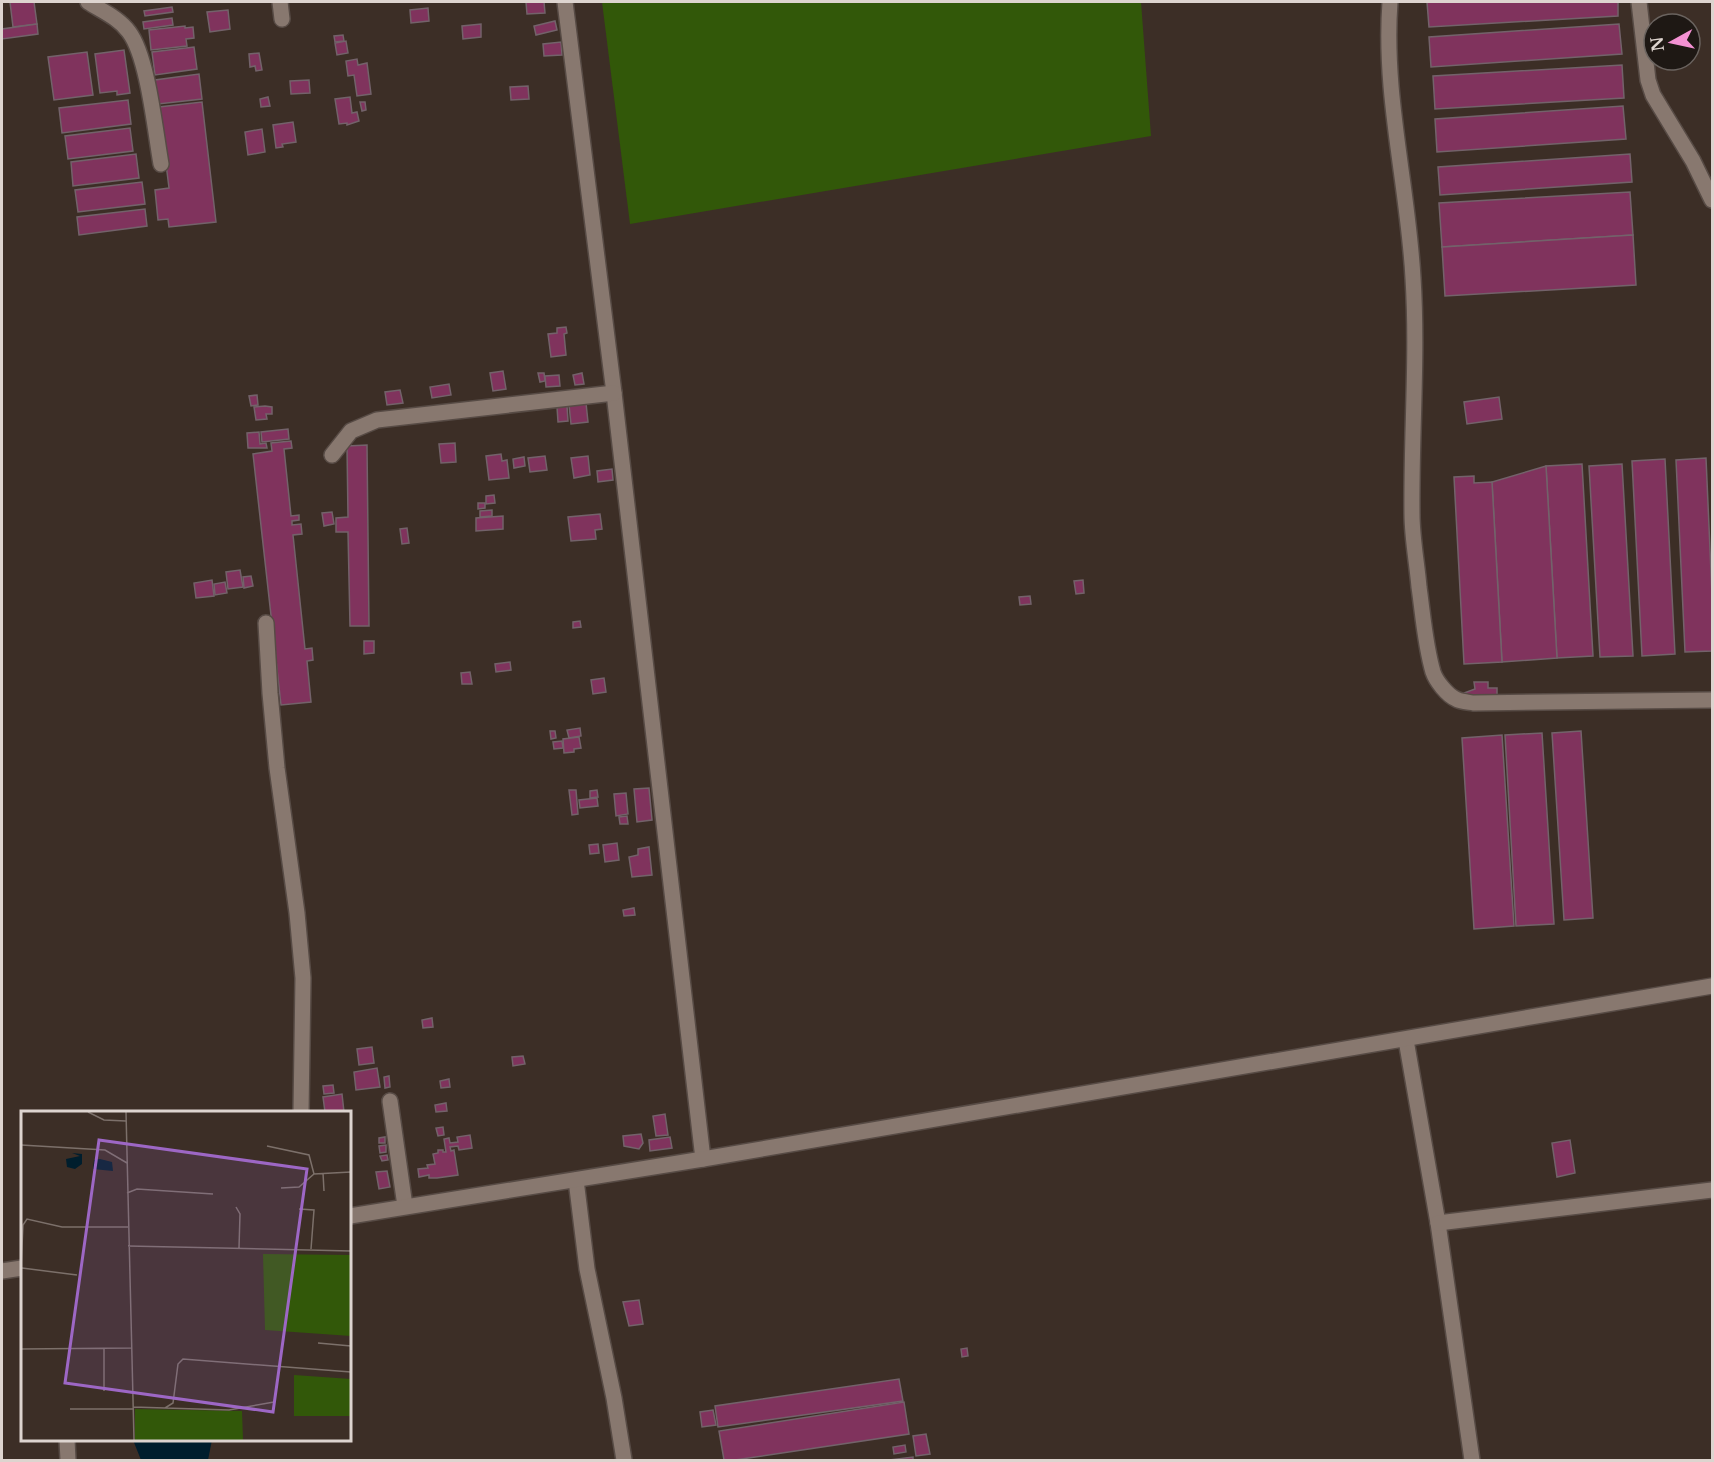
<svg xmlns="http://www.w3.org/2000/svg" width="1714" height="1462" font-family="'Libre Baskerville',serif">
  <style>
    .green { fill: #325809 }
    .water { fill: #001e2d }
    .building { fill: #80335d; stroke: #73626a; stroke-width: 1.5 }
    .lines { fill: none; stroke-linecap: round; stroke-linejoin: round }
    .minor-casing { stroke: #574b45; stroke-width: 18 }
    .minor { stroke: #88786f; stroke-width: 15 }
    .inset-road { fill: none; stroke: #7c706a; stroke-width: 1.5 }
    .view { fill: #9d67c5; fill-opacity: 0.15; stroke: #9d67c5; stroke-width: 3 }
    .inset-edge { fill: none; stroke: #ddd4cf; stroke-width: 3 }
  </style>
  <rect width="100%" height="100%" fill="#3c2e26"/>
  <path class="green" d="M602,2H1141L1151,136L630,224Z"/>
  <path class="water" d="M133,1440H212L208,1460H141Z"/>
  <g class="building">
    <path d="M10,2H34L37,24L13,27Z"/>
    <path d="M526,2H544L545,13L527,14Z"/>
    <path d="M1427,2H1618V16L1429,27Z"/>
    <path d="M172,7L173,12L145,16L144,11Z"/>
    <path d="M428,8L429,21L411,23L410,10Z"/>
    <path d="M228,10L230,29L210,32L207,12Z"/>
    <path d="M172,18L173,25L144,29L143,22Z"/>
    <path d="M555,21L557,30L536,35L534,26Z"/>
    <path d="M37,24L38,34L2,39V29Z"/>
    <path d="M481,24V37L463,39L462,26Z"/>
    <path d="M1619,24L1622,54L1431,67L1429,37Z"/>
    <path d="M185,26V28L193,27L194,38L186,39L187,46L151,50L149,30Z"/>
    <path d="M343,35L344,41L335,42L334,36Z"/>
    <path d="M346,41L348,53L337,55L335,43Z"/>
    <path d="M561,42L562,55L544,56L543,44Z"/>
    <path d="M194,47L197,69L155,75L152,52Z"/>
    <path d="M124,50L130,93L117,95V91L100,93L95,54Z"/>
    <path d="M87,52L93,95L54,100L48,57Z"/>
    <path d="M259,53L262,70L256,71L255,66L250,67L249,54Z"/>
    <path d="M357,59L358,65L367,63L371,94L357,96L354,75L348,76L346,61Z"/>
    <path d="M1622,65L1624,98L1435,109L1433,76Z"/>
    <path d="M199,74L202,99L158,104L155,80Z"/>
    <path d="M309,80L310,93L291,94L290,81Z"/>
    <path d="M528,86L529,99L511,100L510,87Z"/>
    <path d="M268,97L270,106L261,107L260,99Z"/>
    <path d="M350,97L352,113L357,112L359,121L347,125V123L339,124L335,99Z"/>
    <path d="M128,100L131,124L62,133L59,108Z"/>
    <path d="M202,102L216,222L169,227L168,219L158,220L155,190L169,188L159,107Z"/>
    <path d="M360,102H365L366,110L362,111Z"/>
    <path d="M1623,106L1626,139L1437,152L1435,119Z"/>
    <path d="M293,122L296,142L282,144L283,147L276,148L273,125Z"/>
    <path d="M130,128L133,151L68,159L65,136Z"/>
    <path d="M262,129L265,152L248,155L245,132Z"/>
    <path d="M136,154L139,178L73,186L71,162Z"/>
    <path d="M1630,154L1632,182L1440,195L1438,167Z"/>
    <path d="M142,182L145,204L78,212L75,190Z"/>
    <path d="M1630,192L1633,235L1442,247L1439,203Z"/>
    <path d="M145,209L147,226L79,235L77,217Z"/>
    <path d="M1633,235L1636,285L1445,296L1442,247Z"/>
    <path d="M566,327L567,333L564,334L566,355L551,357L548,334L557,333V328Z"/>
    <path d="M503,371L506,389L493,391L490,373Z"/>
    <path d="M538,373H544L545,381L540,382Z"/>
    <path d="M582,373L584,384L575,385L573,375Z"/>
    <path d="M559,375L560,386L546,387L545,376Z"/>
    <path d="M449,384L451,395L432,398L430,387Z"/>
    <path d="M400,390L403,403L387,405L385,392Z"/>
    <path d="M257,395L258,405L251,406L249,396Z"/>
    <path d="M1499,397L1502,419L1467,424L1464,402Z"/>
    <path d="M586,403L588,422L571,424L569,405Z"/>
    <path d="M265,406L272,407V414H266L267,419L256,420L254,407Z"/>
    <path d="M567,406L568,421L558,422L557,407Z"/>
    <path d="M288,429L289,439L262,442L261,432Z"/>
    <path d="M259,432L260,444L266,443L267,448H248L247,433Z"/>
    <path d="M291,441L292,448L284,449L291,516L299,515V520L292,521V525L301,524L302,534L293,535L305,649L312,648L313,660L307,661L311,702L281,705L253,454L272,451L271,443Z"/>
    <path d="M455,443L456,462L441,463L439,444Z"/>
    <path d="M367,445L369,626H350L348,532H336V518L348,517L347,446Z"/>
    <path d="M501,454L502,461L507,460L509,478L489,480L486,456Z"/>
    <path d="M545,456L547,470L530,472L528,458Z"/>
    <path d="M588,456L590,475L574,478L571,458Z"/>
    <path d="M524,457L525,466L514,468L513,459Z"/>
    <path d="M1706,458L1712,595V651L1685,652L1676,460Z"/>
    <path d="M1665,459L1675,654L1642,656L1632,461Z"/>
    <path d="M1582,464L1593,656L1557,658L1546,466Z"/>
    <path d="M1622,464L1633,656L1600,657L1589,466Z"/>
    <path d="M1546,466L1557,658L1502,662L1492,482Z"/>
    <path d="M612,469L613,480L598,482L597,471Z"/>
    <path d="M1474,476V483L1492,482L1502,662L1464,664L1454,477Z"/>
    <path d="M494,495L495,503L486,504V496Z"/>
    <path d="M478,503H485V508L478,509Z"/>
    <path d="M492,510V516L480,517V511Z"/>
    <path d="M332,512L334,524L324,526L322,513Z"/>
    <path d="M600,514L602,529L595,530L596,539L571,541L568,517Z"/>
    <path d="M503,516V529L476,531V518Z"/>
    <path d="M407,528L409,543L402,544L400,529Z"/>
    <path d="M240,570L243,587L228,589L226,572Z"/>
    <path d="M251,576L253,586L244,588L243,577Z"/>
    <path d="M212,580L214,596L196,598L194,583Z"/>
    <path d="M1083,580L1084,593L1076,594L1074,581Z"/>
    <path d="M225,582L227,593L215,595L214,584Z"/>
    <path d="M1030,596L1031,604L1020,605L1019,597Z"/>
    <path d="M580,621L581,627L573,628V622Z"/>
    <path d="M364,641H374V653L364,654Z"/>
    <path d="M510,662L511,670L496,672L495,664Z"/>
    <path d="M470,672L472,684H462L461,673Z"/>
    <path d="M604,678L606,692L593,694L591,680Z"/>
    <path d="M1474,682H1488V688H1497V696L1470,697L1464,696V693L1475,689Z"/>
    <path d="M580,728L581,736L569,738L567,730Z"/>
    <path d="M550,731H555L556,738L551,739Z"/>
    <path d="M1581,731L1593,918L1564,920L1552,733Z"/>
    <path d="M1542,733L1554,924L1516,926L1505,735Z"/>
    <path d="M1502,735L1514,926L1474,929L1462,738Z"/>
    <path d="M579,737L581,748L574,749V752L564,753L563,739Z"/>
    <path d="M562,741L563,748L554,749L553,742Z"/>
    <path d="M649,788L652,820L637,822L634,789Z"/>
    <path d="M569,790H576L578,814L572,815Z"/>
    <path d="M597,790L598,797L590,798V791Z"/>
    <path d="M626,793L628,814L616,816L614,794Z"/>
    <path d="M597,798L598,806L580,808L579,800Z"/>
    <path d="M627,816L628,824H620L619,817Z"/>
    <path d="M617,843L619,860L605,862L603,845Z"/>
    <path d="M598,844L599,853L590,854L589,845Z"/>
    <path d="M649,847L652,875L632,877L629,857L638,855V849Z"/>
    <path d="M634,908L635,915L624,916L623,910Z"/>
    <path d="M432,1018L433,1027L423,1028L422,1020Z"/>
    <path d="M372,1047L374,1063L359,1065L357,1049Z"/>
    <path d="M523,1056L525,1064L513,1066L512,1057Z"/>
    <path d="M377,1068L380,1087L356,1090L354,1072Z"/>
    <path d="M389,1076L390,1087L385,1088L384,1077Z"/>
    <path d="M449,1079L450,1087L441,1088L440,1081Z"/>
    <path d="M333,1085L334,1093L324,1094L323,1086Z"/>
    <path d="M342,1094L344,1112H325L323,1097Z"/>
    <path d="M446,1103L447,1111L436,1112L435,1105Z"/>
    <path d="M665,1114L668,1135L656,1136L653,1116Z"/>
    <path d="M443,1127L444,1135L438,1136L436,1128Z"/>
    <path d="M641,1134L643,1143L639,1149L624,1146L623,1136Z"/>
    <path d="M470,1135L472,1148L459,1150L458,1146L450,1147L451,1151L454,1150L458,1175L437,1178H429V1175L419,1177L418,1169L428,1168L427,1165L435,1164L433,1154L438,1153V1150H443V1152H446L444,1139L449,1138L450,1143L458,1142L457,1137Z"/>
    <path d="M385,1137V1143H379V1138Z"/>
    <path d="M670,1137L672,1148L650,1151L649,1140Z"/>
    <path d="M1570,1140L1575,1173L1557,1177L1552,1143Z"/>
    <path d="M386,1145V1152L380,1153L379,1146Z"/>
    <path d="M387,1155L388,1160L382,1161L380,1156Z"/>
    <path d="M387,1171L390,1187L379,1189L376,1172Z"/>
    <path d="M639,1300L643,1324L629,1326L623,1302Z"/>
    <path d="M967,1348L968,1356L962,1357L961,1349Z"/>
    <path d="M899,1379L903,1401L718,1427L715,1406Z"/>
    <path d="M904,1402L909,1434L735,1460H724L719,1431Z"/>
    <path d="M713,1410L716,1425L702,1427L700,1412Z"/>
    <path d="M926,1434L930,1454L916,1456L913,1436Z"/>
    <path d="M905,1445L906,1452L894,1454L893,1447Z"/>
    <path d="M913,1457V1460H889Z"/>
  </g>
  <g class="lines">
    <defs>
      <g id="minor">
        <path d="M88,2C102,11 119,18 129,32C148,57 155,131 161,164"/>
        <path d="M280,2L282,19"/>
        <path d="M565,2L614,393L703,1159"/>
        <path d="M1390,2C1383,95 1408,185 1413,278C1418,357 1411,435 1412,514C1412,538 1417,563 1419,587C1423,615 1425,645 1433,672C1436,681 1447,695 1456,699C1461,702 1468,702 1474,703L1712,700"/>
        <path d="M1639,2L1648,80L1653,95L1693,161L1712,200"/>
        <path d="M332,455L351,431L377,420L614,393"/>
        <path d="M266,623L270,693L277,768L297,913L303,978L301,1112"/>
        <path d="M1406,1040L1438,1223L1472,1460"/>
        <path d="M390,1101L405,1206"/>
        <path d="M576,1180L587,1269L614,1398L624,1460"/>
        <path d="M350,1216L703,1159L1712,986"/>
        <path d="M1438,1223L1712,1190"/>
        <path d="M2,1271L22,1268"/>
        <path d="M67,1440L68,1460"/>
      </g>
    </defs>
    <use href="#minor" class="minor-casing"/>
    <use href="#minor" class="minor"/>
  </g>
  <g transform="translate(21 1111)">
    <rect width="330" height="330" fill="#3c2e26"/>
    <path d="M242,143L330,144V225L244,219ZM273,264L330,268V305H273ZM114,298L221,300L222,329H114Z" fill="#325809"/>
    <path d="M51,42L61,43V53L54,58L46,56L45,48L59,45ZM79,48L91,51L92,60L72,58L73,49Z" fill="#001e2d"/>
    <path class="inset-road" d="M67,1L83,9L105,10M105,1L113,329M0,34L84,39L106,52M246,35L288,44L293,63M302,62L303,80M260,77L278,76L293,63L330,61M106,82L116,78L192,83M215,96L219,103L218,137M278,98L293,99L290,138M107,135L330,140M0,157L2,114L6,108L41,116H107M1,157L56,164M297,232L330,235M0,238L110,237M83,280V238M112,296L208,299L253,291M144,297L152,292L157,253L162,248L330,261M49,298H112"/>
    <path class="view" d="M78,29L286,58L252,301L44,272Z"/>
    <rect width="330" height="330" class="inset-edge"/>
  </g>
  <rect width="1714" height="1462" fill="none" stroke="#ddd4cf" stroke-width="6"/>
  <g transform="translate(1672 42) rotate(262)"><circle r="28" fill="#1e1814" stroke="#6a635f" stroke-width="1.5"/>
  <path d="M0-4.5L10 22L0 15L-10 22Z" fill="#f491d3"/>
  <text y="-9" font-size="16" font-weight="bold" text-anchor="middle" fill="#ddd4cf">N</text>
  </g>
</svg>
